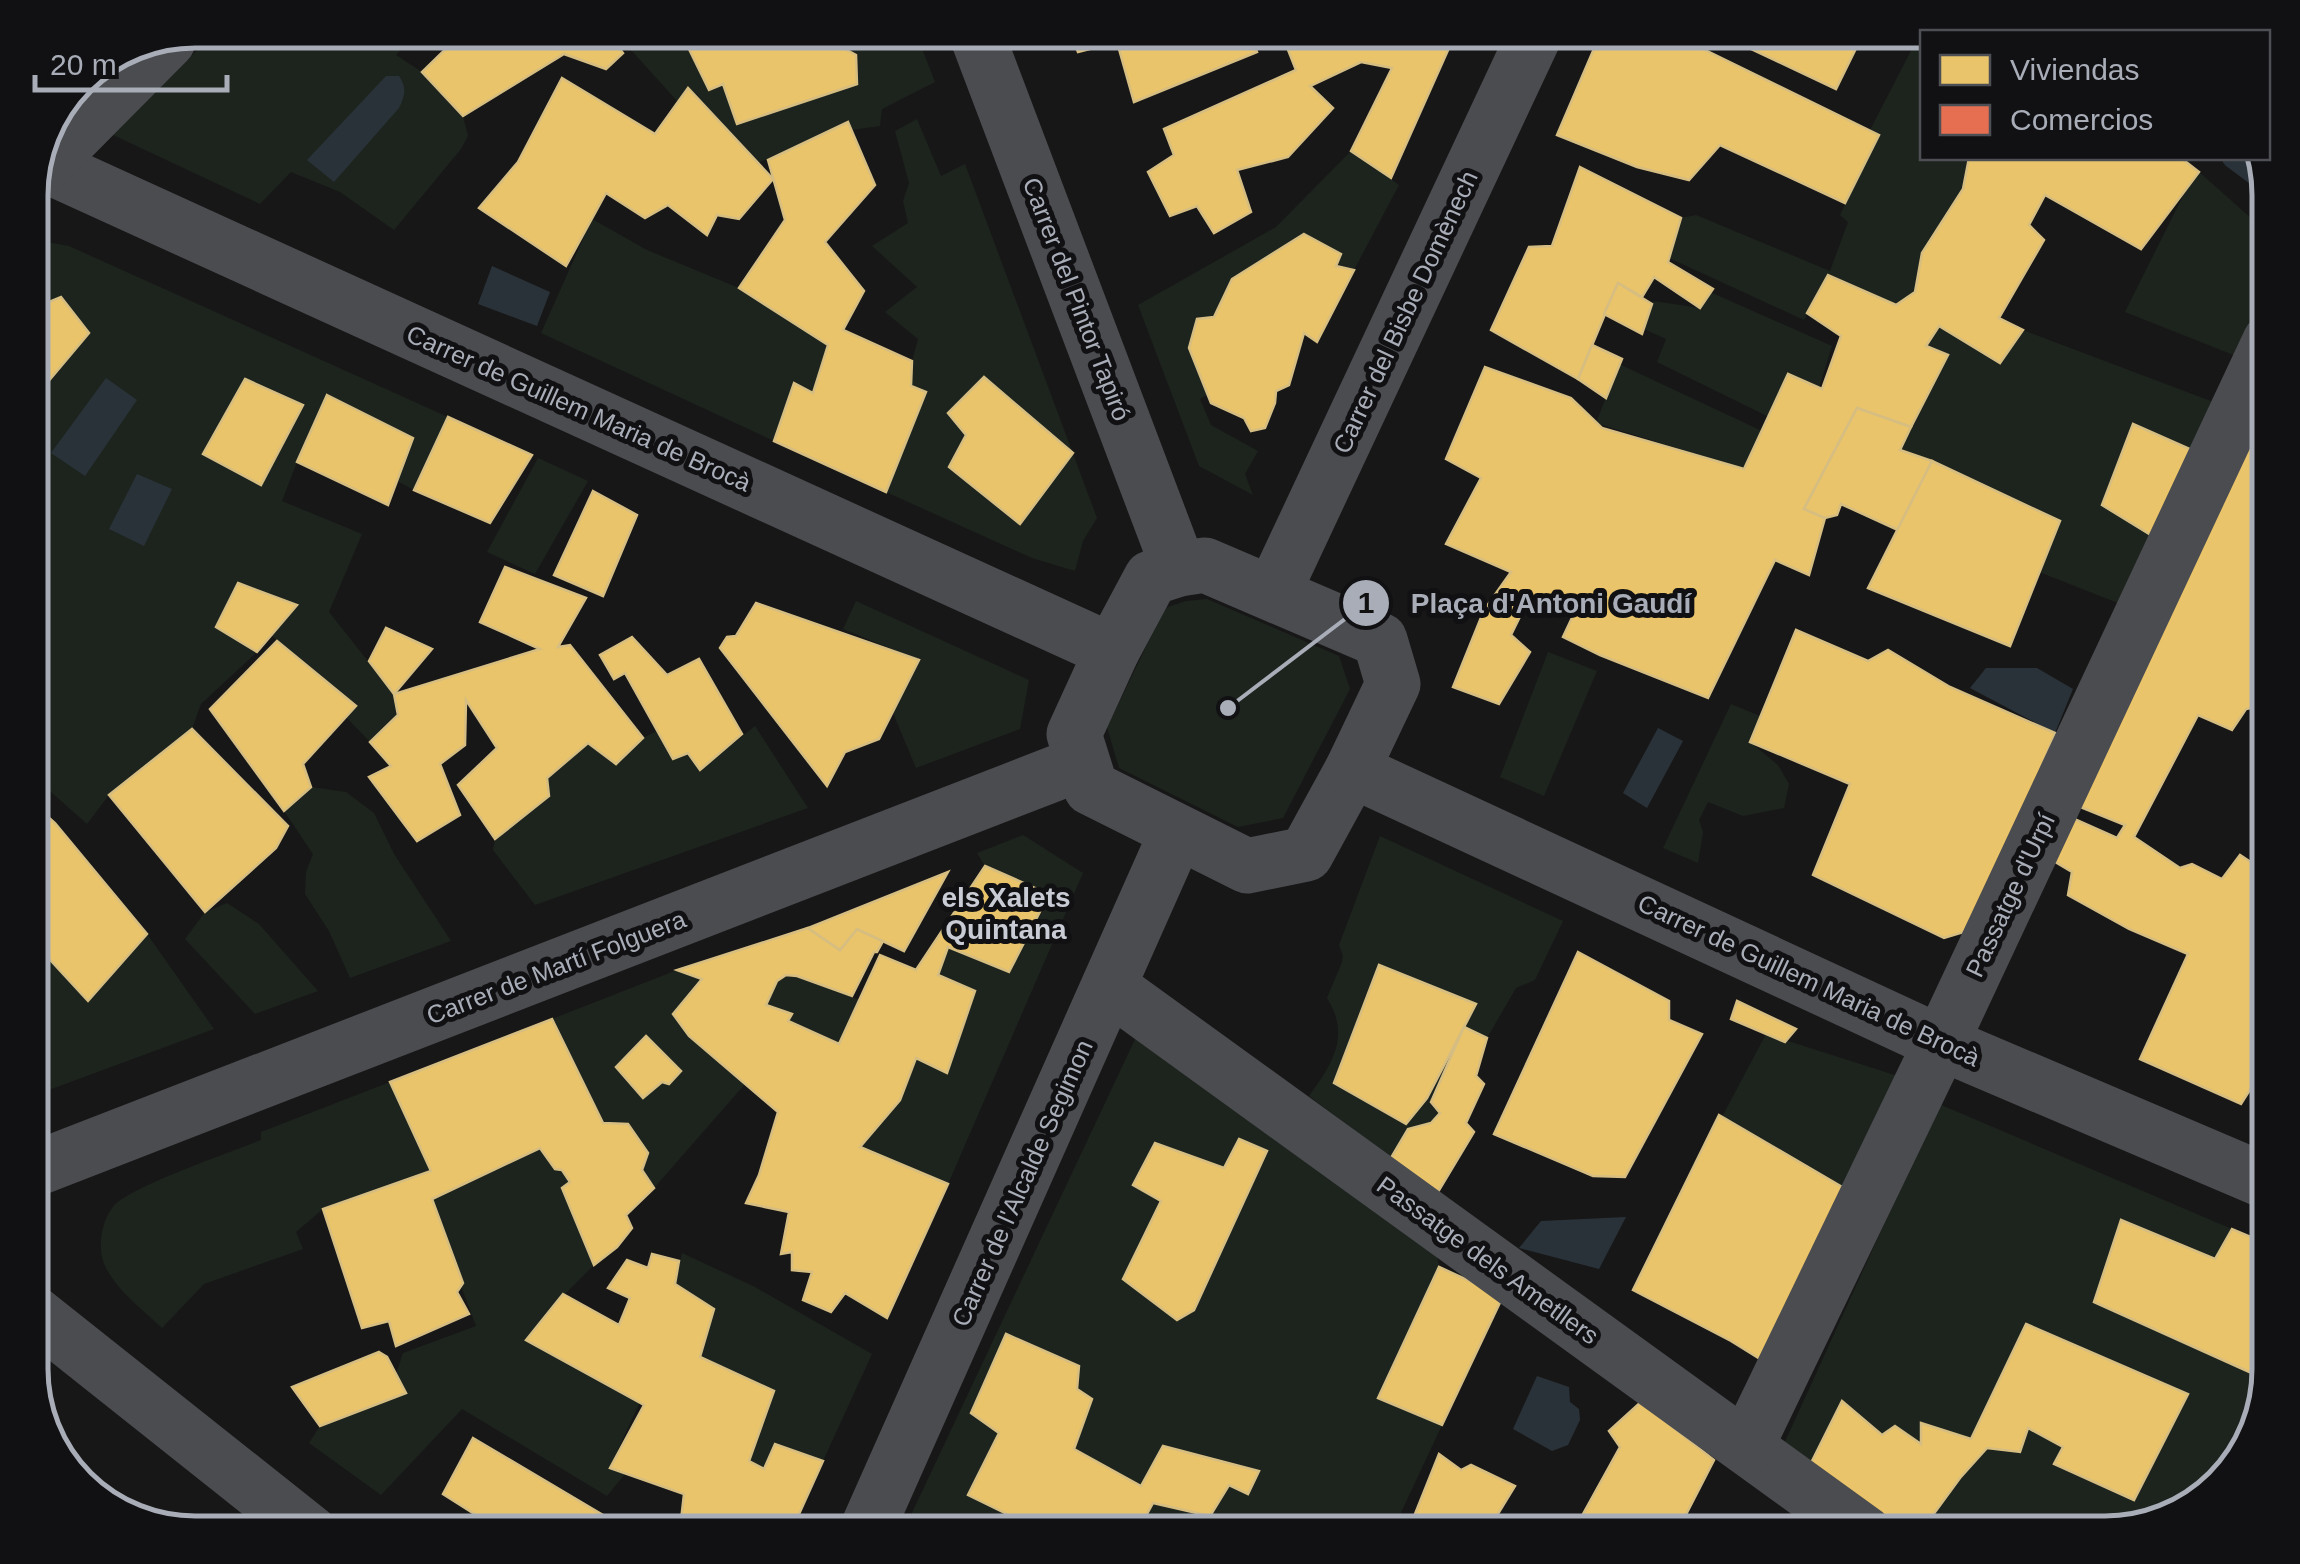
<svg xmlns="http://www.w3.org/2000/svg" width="2300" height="1564" font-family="Helvetica,sans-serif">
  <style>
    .green { fill: #1d241e }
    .water { fill: #2a3239 }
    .homes { fill: #e9c46a; stroke: #d6bd81; stroke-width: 2.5 }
    .shops { fill: #e76f51; stroke: #d48270; stroke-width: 2.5 }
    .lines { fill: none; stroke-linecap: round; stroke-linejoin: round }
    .stream { stroke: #2a3239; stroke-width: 20 }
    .minor { stroke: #4b4c50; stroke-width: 55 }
    .labels { text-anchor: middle; stroke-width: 10; stroke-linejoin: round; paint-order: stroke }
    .street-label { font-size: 25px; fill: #a8adb8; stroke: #111113 }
    .neighbourhood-label { font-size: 28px; font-weight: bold; fill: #c9ccd4; stroke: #111113 }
    .rim { fill: none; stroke: #a8adb8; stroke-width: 5 }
    .leader { fill: none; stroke: #a8adb8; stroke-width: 4 }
    .callout-dot { fill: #a8adb8; stroke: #111113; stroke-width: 4 }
    .mark-label { font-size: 30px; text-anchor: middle; font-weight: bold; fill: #111 }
    .callout-label { font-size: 28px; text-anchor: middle; font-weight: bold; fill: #a8adb8; stroke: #111113; stroke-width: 10; stroke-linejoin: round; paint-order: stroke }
  </style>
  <rect width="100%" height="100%" fill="#171717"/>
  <g class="green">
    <path d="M217,30H419L396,55L422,72L463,116L468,136L461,149L394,230L340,192L291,172L260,204L113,135Z"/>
    <path d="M647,30H915L935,82L882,109L880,126L851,130L847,122L758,163L689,89L678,102L632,51L636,34Z"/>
    <path d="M1915,43L1922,46V158H1969L1963,189L1922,253L1915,292L1896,305L1828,275L1804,320L1669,258L1681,218L1696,215L1830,271L1848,222L1840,215L1879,135L1870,130Z"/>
    <path d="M917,119L941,176L965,164L1097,518L1083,541L1075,571L1032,558L886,492L925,392L911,386L912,361L918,339L885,312L917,287L872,246L908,223L903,201L909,183L895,131Z"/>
    <path d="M1351,151L1399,185L1354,270L1336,266L1341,254L1303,234L1232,279L1214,317L1197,319L1189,348L1207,395L1200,399L1211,425L1258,451L1245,474L1253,495L1199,466L1138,305L1276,227Z"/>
    <path d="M2199,172L2270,235V301L2247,334L2236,356L2125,312L2188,186Z"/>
    <path d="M592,219L647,250L739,288L828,345L813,393L794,384L774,441L541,333Z"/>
    <path d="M46,242L69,246L448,417L414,490L397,481L412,438L327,395L297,462L282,501L362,534L329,612L394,694L398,715L370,742L346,717L355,705L271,635L296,604L238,583L216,627L257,652L201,704L192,729L109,795L87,824L34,777L30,778V259Z"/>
    <path d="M1710,292L1832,346L1819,388L1788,374L1769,417L1657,362L1666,339L1644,329L1653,301L1700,308Z"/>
    <path d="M1939,326L1999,363L2023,330L2216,403L2194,451L2133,425L2102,504L2154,537L2123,605L2039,572L2059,520L1932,461L1900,450L1948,355L1926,346Z"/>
    <path d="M1619,364L1762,431L1744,469L1596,423Z"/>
    <path d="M538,458L588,481L535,574L487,552Z"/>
    <path d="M1207,599L1339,656L1350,689L1283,818L1238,827L1119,768L1107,727L1165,608L1186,601Z"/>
    <path d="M856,601L1029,680L1020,729L916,768L893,713L914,658L843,629Z"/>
    <path d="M1548,652L1597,671L1544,796L1500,777Z"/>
    <path d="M1731,704L1760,716L1750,742L1778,765L1789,784L1784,808L1743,816L1708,802L1699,820L1703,832L1698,863L1663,848Z"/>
    <path d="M755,726L808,808L535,905L493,850L495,839L549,796L547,778L588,743L616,764L643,738L657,731L673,759L688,753L701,769Z"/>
    <path d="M311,787L346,792L374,813L394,854L451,941L350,978L329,931L305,894L306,872L313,854L284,811Z"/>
    <path d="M1023,835L1083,873L948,1184L860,1147L900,1100L916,1058L948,1073L975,991L938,975L948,947L1009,972L1048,895L985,866L977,853Z"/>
    <path d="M1380,836L1563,921L1535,980L1516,988L1487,1038L1464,1027L1378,965L1335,1084L1406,1124L1427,1098L1462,1032L1432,1102L1440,1113L1431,1123L1408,1130L1391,1158L1309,1096C1332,1064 1351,1036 1327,998L1342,962L1343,956L1339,945Z"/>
    <path d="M227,903L259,924L318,991L255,1014L185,939L205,912Z"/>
    <path d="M147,934L214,1029L30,1097V938L88,1001Z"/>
    <path d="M677,970L702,979L673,1015L689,1036L745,1084L654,1188L642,1170L648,1153L628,1124L603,1123L552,1019Z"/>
    <path d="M786,975L797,976L860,1000L839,1044L788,1021L791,1014L766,1005L777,981Z"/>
    <path d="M1766,1034L1904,1078L1849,1191L1722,1117Z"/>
    <path d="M1137,1035L1435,1246L1439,1267L1379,1397L1442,1425L1391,1534H902Z"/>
    <path d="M390,1082L431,1171L323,1209L296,1232L303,1249L204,1284L162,1328C142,1309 117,1291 105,1266C97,1249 101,1221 113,1207C128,1187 232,1152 261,1140V1132Z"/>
    <path d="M1939,1104L2232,1229L2215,1259L2094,1302L2267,1381L2242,1461L2179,1517L2106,1534H1906L1783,1446Z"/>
    <path d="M540,1148L562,1170L570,1182L562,1189L594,1265L562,1297L640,1402L610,1467L625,1474L607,1496L462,1409L381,1495L309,1443L320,1426L405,1393L396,1374L403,1353L476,1326L461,1286L463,1283L432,1199Z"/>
    <path d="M682,1253L755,1287L872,1354L823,1461L764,1469L749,1461L774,1391L700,1357L714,1309L675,1284Z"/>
  </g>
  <g class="water">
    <path d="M386,76H399C407,88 405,95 399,108L334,182L307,160Z"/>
    <path d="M492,266L550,292L537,326L478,304Z"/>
    <path d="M106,378L137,400L85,476L51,453Z"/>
    <path d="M137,474L172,489L144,546L109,529Z"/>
    <path d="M1986,668H2037L2073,689L2055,733L1970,688Z"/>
    <path d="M1658,728L1683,741L1647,808L1623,793Z"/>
    <path d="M1626,1217L1599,1269L1519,1248L1541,1221Z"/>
    <path d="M1537,1376L1569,1387L1570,1402L1579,1409L1580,1420L1568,1445L1552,1451L1513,1429Z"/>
  </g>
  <g class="homes">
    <path d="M444,30H605L623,53L606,69L564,54L463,116L422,72L454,41L435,38Z"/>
    <path d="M717,30H831L836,44L856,55L857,84L737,124L723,84L709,90L686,43Z"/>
    <path d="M1069,30H1249L1257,52L1134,102L1117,42L1078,52Z"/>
    <path d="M1264,30H1457L1391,178L1351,151L1392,68L1361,62L1310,86L1333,108L1288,157L1237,170L1251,212L1214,233L1197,206L1170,216L1148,172L1174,155L1164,129L1296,70L1281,32Z"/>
    <path d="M1602,30H1664L1879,135L1845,203L1720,145L1689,180L1637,167L1557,135Z"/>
    <path d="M1711,30H1865L1836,89Z"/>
    <path d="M562,78L655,134L688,88L773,179L739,219L717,215L707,235L668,205L645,218L606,193L566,266L479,208L518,162Z"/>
    <path d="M848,122L875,185L825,242L864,291L843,330L912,361L911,386L926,392L886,492L774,441L794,383L813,393L828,345L739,288L785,220L768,160Z"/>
    <path d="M1969,158H2181L2199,172L2141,249L2045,195L2029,225L2044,240L1999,318L2023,330L2000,363L1939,326L1926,346L1948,355L1911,427L1857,408L1804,509L1825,518L1809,575L1775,560L1708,698L1600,655L1563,637L1578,605L1530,596L1511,635L1530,652L1499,704L1453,687L1484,610L1511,572L1446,544L1481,478L1446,459L1485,367L1571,398L1602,428L1744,469L1788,374L1822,389L1841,336L1807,313L1828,275L1896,305L1915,292L1922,253L1963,189Z"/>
    <path d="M1580,167L1681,218L1668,262L1713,289L1700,308L1654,277L1642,297L1618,283L1578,379L1491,330L1529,247L1552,246Z"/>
    <path d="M1304,234L1341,254L1336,266L1354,270L1317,342L1304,333L1289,385L1276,391L1275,403L1265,428L1251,431L1244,418L1211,403L1189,348L1197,319L1214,317L1232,279Z"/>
    <path d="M1618,283L1652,304L1642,334L1604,314Z"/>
    <path d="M30,297L42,305L61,297L89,333L30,403Z"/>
    <path d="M1592,345L1622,359L1606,398L1578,379Z"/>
    <path d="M984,377L1073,453L1020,524L949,467L966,435L948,413Z"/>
    <path d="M245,379L303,405L261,485L203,454Z"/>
    <path d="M327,395L413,438L388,505L297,462Z"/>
    <path d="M1857,408L1911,427L1900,450L1932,461L1898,530L1841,504L1837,515L1825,518L1804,509Z"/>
    <path d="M2270,408V704L2246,709L2232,730L2198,715L2134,837L2180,868L2192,864L2222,879L2240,855L2270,875V983L2263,996L2270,1000V1095L2251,1088L2241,1104L2140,1059L2188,954L2129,929L2068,895L2072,872L2052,860L2072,818L2117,838L2125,825L2078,806L2256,429Z"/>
    <path d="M448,417L532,455L490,523L414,490Z"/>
    <path d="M2133,424L2194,451L2154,537L2102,505Z"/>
    <path d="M1932,461L2060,521L2010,646L1868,588Z"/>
    <path d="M593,491L637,515L603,596L554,575Z"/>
    <path d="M505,567L586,598L558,647L570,645L643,738L616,764L588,743L547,778L549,796L495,839L458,785L497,748L466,700L465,745L440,764L460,815L417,841L369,777L391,766L370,742L398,715L394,694L540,649L480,622Z"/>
    <path d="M238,583L297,605L257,652L216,627Z"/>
    <path d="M756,603L919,660L879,739L845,752L827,786L720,648L727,637L736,636Z"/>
    <path d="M386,628L432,649L394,694L369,661Z"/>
    <path d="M1796,630L1868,661L1888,650L1950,687L2055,733L1977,928L1944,938L1813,875L1850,784L1750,742Z"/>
    <path d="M632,637L667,675L699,659L742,734L700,770L688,753L673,759L625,673L614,679L600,655Z"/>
    <path d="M277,641L356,706L303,764L311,787L284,811L210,709Z"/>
    <path d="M192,729L288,826L276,848L205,912L109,795Z"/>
    <path d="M30,801L55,823L147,934L88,1001L30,938Z"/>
    <path d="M985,866L1049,894L1009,972L948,947L938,975L975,991L947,1073L916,1058L900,1100L860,1147L948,1184L887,1318L845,1293L831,1312L803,1300L812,1272L792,1270V1252L781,1254L789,1212L746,1203L759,1175L778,1112L689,1036L673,1014L702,979L677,970L808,928L840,950L857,929L883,941L877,952H874L852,996L797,976L786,975L777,981L766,1005L792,1014L788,1021L839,1044L880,955L916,970Z"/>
    <path d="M948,872L904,951L857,929L840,950L808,928Z"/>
    <path d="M1578,952L1669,1001V1020L1702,1034L1625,1177L1593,1176L1494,1134Z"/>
    <path d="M1379,965L1476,1004L1427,1098L1406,1124L1334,1083Z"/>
    <path d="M1737,1001L1796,1029L1785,1042L1731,1019Z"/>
    <path d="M552,1019L603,1123L628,1124L648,1153L642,1170L654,1188L626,1215L632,1228L617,1247L594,1265L562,1188L570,1182L562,1170L555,1169L540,1148L432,1199L463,1283L457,1292L469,1314L396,1346L389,1321L362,1328L323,1209L431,1171L390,1082Z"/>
    <path d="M1464,1027L1487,1038L1476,1076L1484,1084L1466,1123L1474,1132L1438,1192L1391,1158L1408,1129L1431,1123L1440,1113L1431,1102Z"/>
    <path d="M646,1036L681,1071L669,1084L662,1082L643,1098L616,1067Z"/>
    <path d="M1719,1115L1849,1191L1768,1364L1731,1341L1633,1290Z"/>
    <path d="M1239,1139L1267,1151L1194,1310L1177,1320L1123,1279L1161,1201L1133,1185L1155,1143L1224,1168Z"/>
    <path d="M2121,1220L2215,1259L2232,1229L2270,1245V1370L2267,1380L2094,1302Z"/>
    <path d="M652,1254L679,1261L675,1284L714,1309L700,1357L774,1391L749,1461L764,1469L775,1444L823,1461L790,1534H692L680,1529L684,1494L610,1468L644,1405L526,1340L563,1294L619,1325L630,1298L608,1288L627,1260L648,1268Z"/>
    <path d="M1439,1267L1503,1296L1442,1425L1378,1398Z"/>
    <path d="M2026,1324L2188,1394L2134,1500L2054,1464L2063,1447L2028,1428L2020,1452L1987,1448L1960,1478L1919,1534H1906L1810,1465L1842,1401L1882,1435L1895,1426L1921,1444V1423L1971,1439Z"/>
    <path d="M1006,1334L1079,1366L1077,1389L1092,1399L1074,1449L1141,1486L1163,1446L1259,1471L1248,1494L1229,1485L1210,1516L1153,1503L1136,1534H1048L968,1495L999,1433L971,1413Z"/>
    <path d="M379,1352L387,1357L406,1393L320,1426L292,1387Z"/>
    <path d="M1641,1402L1714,1460L1676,1534H1572L1620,1447L1609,1431Z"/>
    <path d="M473,1438L635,1534H506L443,1494Z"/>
    <path d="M1439,1454L1461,1470L1471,1465L1515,1486L1496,1517L1509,1525L1506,1534H1407Z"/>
    <path d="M954,1518L996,1534H949Z"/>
  </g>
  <path class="shops" d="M89,1475L158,1523L103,1506L78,1479Z"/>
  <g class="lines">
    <g class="stream">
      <path d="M2058,30L2061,32"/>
      <path d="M2232,158L2267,184"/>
    </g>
    <g class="minor">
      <path d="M975,30L1179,569"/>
      <path d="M45,165L1112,651"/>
      <path d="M34,176L168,41"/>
      <path d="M1205,565L1380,640L1393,684L1352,770L1306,854L1247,866L1091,788L1074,734L1112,651L1151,578L1179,569Z"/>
      <path d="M1273,593L1537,30"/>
      <path d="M1352,770L1941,1043L2270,1183"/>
      <path d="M1110,987L1866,1534"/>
      <path d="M30,1171L1082,763"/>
      <path d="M30,1310L312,1534"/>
      <path d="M1746,1447L1941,1043L2270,341"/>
      <path d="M865,1534L1177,832"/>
    </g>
  </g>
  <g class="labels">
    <g class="street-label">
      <text transform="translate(1077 299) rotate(69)" y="9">Carrer del Pintor Tapiró</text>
      <text transform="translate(1405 312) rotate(-65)" y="9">Carrer del Bisbe Domènech</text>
      <text transform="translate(579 408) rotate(24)" y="9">Carrer de Guillem Maria de Brocà</text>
      <text transform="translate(2010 895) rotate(-65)" y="9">Passatge d'Urpí</text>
      <text transform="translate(556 967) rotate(-21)" y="9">Carrer de Martí Folguera</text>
      <text transform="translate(1809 980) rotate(25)" y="9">Carrer de Guillem Maria de Brocà</text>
      <text transform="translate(1022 1183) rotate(-66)" y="9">Carrer de l'Alcalde Segimon</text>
      <text transform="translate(1488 1260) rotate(36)" y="9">Passatge dels Ametllers</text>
    </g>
    <g class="neighbourhood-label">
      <text x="1006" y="907">els Xalets<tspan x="1006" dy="32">Quintana</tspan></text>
    </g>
  </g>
  <path d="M0 0H2300V1564H0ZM195 48H2105A147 147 0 0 1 2252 195V1369A147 147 0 0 1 2105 1516H195A147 147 0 0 1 48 1369V195A147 147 0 0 1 195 48Z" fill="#111113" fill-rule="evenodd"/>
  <path class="rim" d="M195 48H2105A147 147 0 0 1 2252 195V1369A147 147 0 0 1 2105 1516H195A147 147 0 0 1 48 1369V195A147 147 0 0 1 195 48Z"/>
  <path class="leader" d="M1228 708L1366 603"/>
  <g class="callout-dot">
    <circle cx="1228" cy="708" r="10"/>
    <circle cx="1366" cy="603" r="25"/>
  </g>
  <g class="mark-label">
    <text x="1366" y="613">1</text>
  </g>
  <g class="callout-label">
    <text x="1551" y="613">Plaça d'Antoni Gaudí</text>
  </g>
  <rect x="1920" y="30" width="350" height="130" fill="#111113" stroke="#4d4f55" stroke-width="2.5"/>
  <rect x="1940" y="55" width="50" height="30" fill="#e9c46a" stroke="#4d4f55" stroke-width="2.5"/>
  <text x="2010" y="80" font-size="30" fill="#a8adb8">Viviendas</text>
  <rect x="1940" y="105" width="50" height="30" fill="#e76f51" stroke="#4d4f55" stroke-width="2.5"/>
  <text x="2010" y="130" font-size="30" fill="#a8adb8">Comercios</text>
  <path d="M35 75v15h192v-15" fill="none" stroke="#a8adb8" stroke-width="5"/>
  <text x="50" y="75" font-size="30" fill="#a8adb8" stroke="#111113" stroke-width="8" paint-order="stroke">20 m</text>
</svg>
